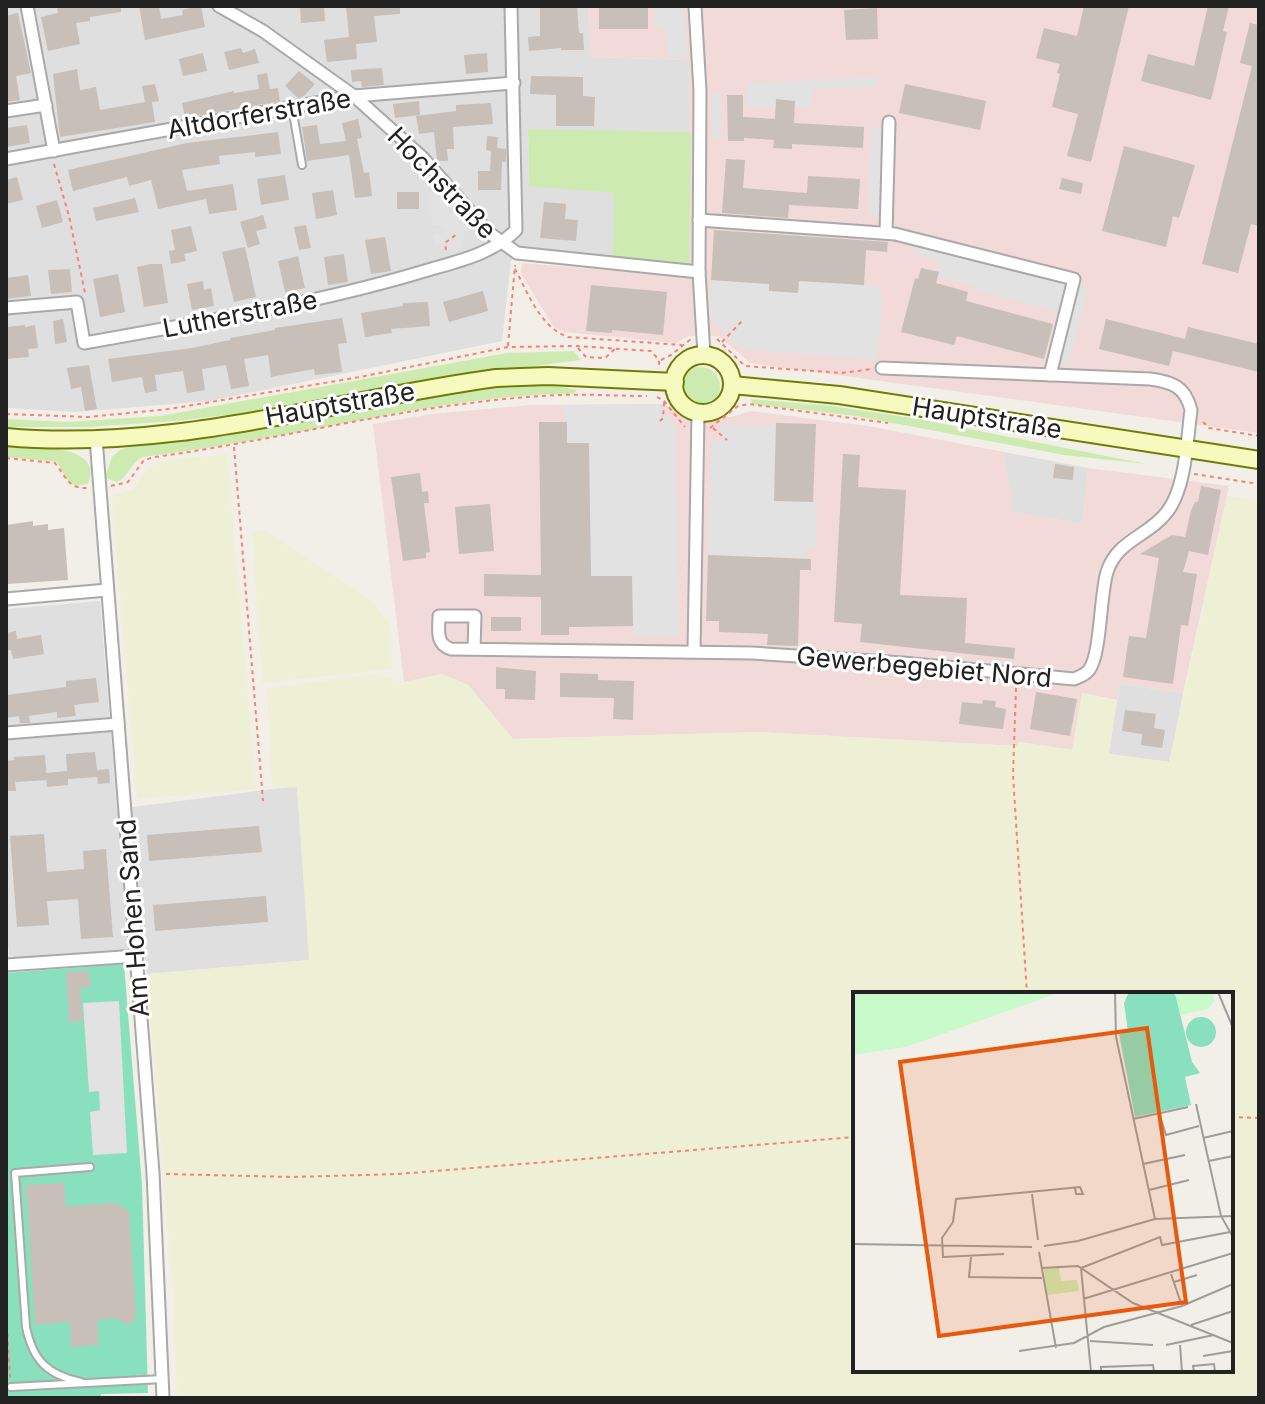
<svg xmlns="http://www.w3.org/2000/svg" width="1265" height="1404" font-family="Inter,sans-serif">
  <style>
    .residential { fill: #e0dfdf }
    .commercial { fill: #f2dad9 }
    .farmland { fill: #eef0d5; fill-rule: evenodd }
    .grass { fill: #cdebb0 }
    .pitch { fill: #88e0be }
    .parking { fill: #e2e2e2 }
    .building { fill: #c7bfb8 }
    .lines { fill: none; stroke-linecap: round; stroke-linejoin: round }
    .lane-casing { stroke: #a9a9a9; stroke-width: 10 }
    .street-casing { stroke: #a9a9a9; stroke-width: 15 }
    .secondary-casing { stroke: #707d05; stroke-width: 20 }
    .path { stroke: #fa8072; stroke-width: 2; stroke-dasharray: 4 4; stroke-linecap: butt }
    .lane { stroke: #fff; stroke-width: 6 }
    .street { stroke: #fff; stroke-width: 11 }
    .secondary { stroke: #f7fabf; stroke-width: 16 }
    .labels { text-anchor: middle; stroke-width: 6; stroke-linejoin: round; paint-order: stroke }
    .street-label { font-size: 26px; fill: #222; stroke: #fff }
    .inset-road { fill: none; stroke: #9f9d99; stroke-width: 2 }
    .view { fill: #e8590c; fill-opacity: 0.15; stroke: #e8590c; stroke-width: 4 }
    .inset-edge { fill: none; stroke: #222; stroke-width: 4 }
  </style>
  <rect width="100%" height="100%" fill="#f2efe9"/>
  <g class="residential">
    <path d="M6,6H589L591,57L689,60L691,132L528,130L529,185L615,193L613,258L526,250L511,261L502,341L210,401L76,412L6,408Z"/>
    <path d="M1004,452L1088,468L1083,524L1012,512Z"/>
    <path d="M100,601L117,809L297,786L310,960L147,974L144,952L14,957L9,955L6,923V609Z"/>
    <path d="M1120,684L1183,693L1170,762L1108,754Z"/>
  </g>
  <g class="commercial">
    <path d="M589,6H1259V433L750,363L719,336H688L676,343L564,332L554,327L521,274L522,263L689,277V60L591,57Z"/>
    <path d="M661,404L699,418L731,417L751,411L868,426L1004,452L1013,512L1083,524L1088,468L1229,486L1183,693L1120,684L1117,700L1083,693L1073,750L1019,742L1017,746L759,732L513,739L468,685L442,674L404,682L373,424L432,414L530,405Z"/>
  </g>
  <g class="farmland">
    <path d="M227,454L256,789L137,799L112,498L115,495L133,490L143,474L158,461Z"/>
    <path d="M1227,496L1259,501V1398H177L173,1293L147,974L309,960L297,787L272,788L267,689L372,674L404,682L442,674L468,685L513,739L759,732L1017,746L1018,742L1072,750L1082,693L1117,700L1109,754L1169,762ZM1231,994V1370H855V994Z"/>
    <path d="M264,530L372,601L389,623L392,669L262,683L252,533Z"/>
  </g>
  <g class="grass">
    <path d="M528,129L691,132L689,264L613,258L614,193L529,186Z"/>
    <path d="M574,351L581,360L441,378L252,412L176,421L88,427H6V419L67,422L160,416L507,353Z"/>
    <circle cx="700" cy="387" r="20"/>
    <path d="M552,385L577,390L573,394C491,394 410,411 330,426C268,438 206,449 143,457C131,462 129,476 117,482L105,478L112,457L120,450L129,447L184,441L429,397L497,388Z"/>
    <path d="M751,399L831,406L913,418L1147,464L1064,455L856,416L752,404Z"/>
    <path d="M6,446C28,448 106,442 88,484L75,486L67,480L57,462L6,457Z"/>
  </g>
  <path class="pitch" d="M124,964L142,1185L148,1393L101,1394V1398H6V973Z"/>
  <g class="parking">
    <path d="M654,6H684L688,57L668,58L665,29L655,28Z"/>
    <path d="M878,77V87L814,89L811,107L747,108V83Z"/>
    <rect x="712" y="94" width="9" height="45"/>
    <path d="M871,128H882L881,215H869Z"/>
    <path d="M430,192H439L443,195L449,194L454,202L448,207L450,213L460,214V223L464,226L469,222L473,228L465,233L462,247L442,252L441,244L434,245L433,234L444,232L443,225L432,226Z"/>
    <path d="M915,244L1088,288L1068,366L1059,363L1071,315L974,290L975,286L935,276L939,260L912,253Z"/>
    <path d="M711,280L769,284V291L797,293L799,281L879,286L882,304L877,360L740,349L710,319Z"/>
    <path d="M661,404L676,425L679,637H633L632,576L591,579L567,443V422H564L563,405Z"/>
    <path d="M721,424L776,426L774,501L817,502L816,547H806L805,559L708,555L711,441H720Z"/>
    <path d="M119,1001L127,1153L93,1155L90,1112L100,1110L99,1091L89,1092L83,1003Z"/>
  </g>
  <g class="building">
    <path d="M57,6H121V12L90,17V21L76,23L80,44L48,51L41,17L58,13Z"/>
    <path d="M139,6H159L161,19L183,15L182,10L201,6L205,27L145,40Z"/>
    <path d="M300,6H324L325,21L301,23Z"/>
    <path d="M346,6H400V14L374,16L377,42L356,44L357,59L327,62L324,40L349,37Z"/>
    <path d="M540,6H577L579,33H583L584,50H561V48L529,51L528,37L540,36Z"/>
    <rect x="599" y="6" width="49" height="23"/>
    <path d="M1084,6H1129L1091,162L1067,156L1078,114L1052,107L1060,74L1057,73L1060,64L1036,58L1044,28L1077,36Z"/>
    <path d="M1208,6H1229L1223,31L1227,32L1211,100L1141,81L1148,54L1194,66Z"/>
    <path d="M877,8L878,39L846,40L844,10Z"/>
    <path d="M18,13L31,73L16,76L20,100L6,102V16Z"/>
    <path d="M1250,23L1259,25V226L1251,224L1238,273L1202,264L1252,66L1240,63Z"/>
    <path d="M241,48L243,53L255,49L259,63L229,70L224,52Z"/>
    <path d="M203,53L207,71L183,76L179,59Z"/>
    <path d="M487,53L488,72L466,74L464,55Z"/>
    <path d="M382,68L384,85L362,87L361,81L352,82L351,70Z"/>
    <path d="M77,69L80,90L96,87L100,110L145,102L142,86L155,84L159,101L152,102L155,122L60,137L53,74Z"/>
    <path d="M299,71L315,84L304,96L298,98L285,86Z"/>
    <path d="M267,73L270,89L278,88L280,101L185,118L182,103L234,91V93L259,89L257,75Z"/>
    <path d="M531,76L583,77V96L595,97L594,126H556V95L530,94Z"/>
    <path d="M905,84L986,101L980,130L899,113Z"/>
    <path d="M727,95H743V117L775,119L776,99L795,101L794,123L864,127L863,148L792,144V149L773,148L774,140L744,138V141H728Z"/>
    <path d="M419,101L420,115L395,118L393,104Z"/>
    <path d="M491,103L493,124L453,127L454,149H447L448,161H437L434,132L419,134L416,116L456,111V105Z"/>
    <path d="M358,119L362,138L357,139L364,173L369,172L372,196L355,198L349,155L307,161L302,127L317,125L320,144L346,141L342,123Z"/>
    <path d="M27,125L30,143L6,147V128Z"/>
    <path d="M278,132L281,154L255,157V152L219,156L220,164L182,170L187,191L233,184L237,210L209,214L206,199L158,209L151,180L129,186L127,177L73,191L68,170L187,143Z"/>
    <path d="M487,136L498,137L497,148L506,149V162H502L501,190H478V171H490L491,151L486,150Z"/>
    <path d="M1124,146L1195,165L1179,218L1173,216L1166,247L1102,231Z"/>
    <path d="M726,159L745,160L743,188L807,193L808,176L860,179L858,209L789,205L788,218L722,213Z"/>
    <path d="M285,175L289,200L261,205L257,179Z"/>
    <path d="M17,177L23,200L6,204V180Z"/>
    <path d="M1062,178L1083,183L1081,194L1059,189Z"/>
    <path d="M333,190L337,215L316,219L312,193Z"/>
    <rect x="397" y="192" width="22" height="17"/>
    <path d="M135,198L139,212L96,221L93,208Z"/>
    <path d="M57,200L63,222L42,228L36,206Z"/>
    <path d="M544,202L566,204L565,219L578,220L576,241L540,238Z"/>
    <path d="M263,215L267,228L256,231L260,244L248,248L240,222Z"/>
    <path d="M306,225L311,248L299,250L294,227Z"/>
    <path d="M191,226L197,251L184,254L186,261L171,264L169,251L175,250L171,230Z"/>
    <path d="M714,230L888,242L887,252L866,250L864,285L799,281L798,293L769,291V284L711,280Z"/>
    <path d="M385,237L391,271L371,274L365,240Z"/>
    <path d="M245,247L256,297L234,302L222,252Z"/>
    <path d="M344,254L348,282L328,285L324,257Z"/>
    <path d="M298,256L305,288L285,292L278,261Z"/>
    <path d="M151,264H162L168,303L144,307L137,267Z"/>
    <path d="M921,268L939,272L936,283L968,292L966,301L1053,324L1044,359L957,336L954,345L901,332L915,278L918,279Z"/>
    <path d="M70,269L72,292L51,294L48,270Z"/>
    <path d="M118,274L125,312L100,317L93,279Z"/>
    <path d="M28,275L31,296L6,299V278Z"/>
    <path d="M203,281L204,290L211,288L214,306L192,310L187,284Z"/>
    <path d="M591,285L667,292L663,335L612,330V333L586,331Z"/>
    <path d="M483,291L488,311L449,322L443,302Z"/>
    <path d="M428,302L430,326L391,329L392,333L365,337L361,313L403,306V303Z"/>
    <path d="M342,318L347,343L338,344L342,372L315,375L314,369L271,377L268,355L244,359L249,386L231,389L226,365L202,369L205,390L187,393L183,371L155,375L157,391L145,393L142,377L112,382L108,359L192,348L230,340V338L275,330V328Z"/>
    <path d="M63,319L67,342L55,344L53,321Z"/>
    <path d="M1106,319L1185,339L1188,327L1259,344V372L1173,351L1169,366L1099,349Z"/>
    <path d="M25,325V327L35,325L38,348L28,349L29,357L6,359V327Z"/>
    <path d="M89,365L97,409L85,411L81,387L71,389L67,368Z"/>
    <path d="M539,422H567V443H589L591,576H632L633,626L569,627V635H541V597L484,596V574L541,575Z"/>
    <path d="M776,423L816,424L813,502L774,501Z"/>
    <path d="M843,454L860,455L858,487L906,490L900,595L967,598L965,643L1015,648L1014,659L860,642L862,624L834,622Z"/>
    <path d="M1055,464L1074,467L1073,480L1053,478Z"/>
    <path d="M420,473L422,492L428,491L429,503H424L430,552L426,553V558L403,561L391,477Z"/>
    <path d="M1201,486L1221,490L1208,555L1189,551L1183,572L1197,574L1188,626L1181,625L1173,684L1123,677L1129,636L1146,638L1159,558L1140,554L1172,535L1185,537L1191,511L1195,502H1198Z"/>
    <path d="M490,504L494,551L459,554L455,507Z"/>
    <path d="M33,521V526L48,524V530L64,528L68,580L6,584V525Z"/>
    <path d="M708,555L811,559V570H800L798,646L767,645L768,634L719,632V621H706Z"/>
    <rect x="491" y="617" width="30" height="14"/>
    <path d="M16,631L17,639L41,635L44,654L13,659L11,650L6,651V633Z"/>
    <path d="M496,667L536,671L535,700L505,699V689H496Z"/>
    <path d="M560,673L598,674V680L634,681L633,720L613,719L614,698L560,697Z"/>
    <path d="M96,678L99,702L74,705L76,716L57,718V712L29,716L30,723H20L19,716L6,718L7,695L66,687V681Z"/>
    <path d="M1036,692L1077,699L1070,736L1030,729Z"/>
    <path d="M983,700L996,701L995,707L1006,709L1003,729L959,724L962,702L982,704Z"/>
    <path d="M1125,710L1156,714L1154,728L1165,730L1162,748L1141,745L1142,734L1122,731Z"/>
    <path d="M95,752L97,770L109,769L110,783L98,784L97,777L68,779V785L47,787L46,773L67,771L66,754Z"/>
    <path d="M45,755L47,780L16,782L15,780L16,791H6V761L14,760V757Z"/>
    <path d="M259,826L262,852L149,861L147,835Z"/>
    <path d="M44,834L47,872L84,869L83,851L106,849L113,937L81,939L78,899L47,901L49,925L17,927L10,836Z"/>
    <path d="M266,896L268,922L155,931L153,905Z"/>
    <path d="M89,971L90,988H80L83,1021L69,1022L66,972Z"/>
    <path d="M64,1183L65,1206L118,1203L129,1212L136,1317L127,1326L118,1318L97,1320L99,1345L71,1347L70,1322L35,1325L26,1185Z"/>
  </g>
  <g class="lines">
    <defs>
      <g id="lane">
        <path d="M292,107L302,165"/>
        <path d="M81,1382C48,1375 33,1361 26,1327L15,1173L90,1167"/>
        <path d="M11,1387L163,1379"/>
      </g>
      <g id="street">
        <path d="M27,6L54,151"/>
        <path d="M219,6L263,31L354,96L422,157L488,232L517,253L699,272"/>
        <path d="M695,6L700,91L699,272L704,355"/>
        <path d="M6,111L46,105"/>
        <path d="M6,159L354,96L514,83"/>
        <path d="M699,220L895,234L1074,279L1050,375"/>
        <path d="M886,233L889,122"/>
        <path d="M6,308L77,302L84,343C196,323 309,305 418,273C453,262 490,256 516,230L511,6"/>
        <path d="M96,438L153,1173L163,1398"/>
        <path d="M6,599L107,590"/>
        <path d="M474,649L475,616H439C439,629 435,644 451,649L752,653L903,663L1074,679C1079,677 1085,675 1089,670C1101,655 1100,594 1107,572C1117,540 1149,536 1167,512C1186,488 1187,439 1191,410C1185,386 1172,382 1150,379L882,368"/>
        <path d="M694,651L698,413"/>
        <path d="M6,733L118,724"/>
        <path d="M6,965L137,956"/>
      </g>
      <g id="secondary">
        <circle cx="703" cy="384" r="29"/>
        <path d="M732,385L839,395L1259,460"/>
        <path d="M6,437C171,452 335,400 496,378L548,376L675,382"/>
      </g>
    </defs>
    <use href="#lane" class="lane-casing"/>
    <use href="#street" class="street-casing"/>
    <use href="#secondary" class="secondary-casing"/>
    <g class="path">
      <path d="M54,164L69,216L85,293"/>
      <path d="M446,250L445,243L457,234"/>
      <path d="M515,269C528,293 540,327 568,337L682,345"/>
      <path d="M717,339L745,366L842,373L872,369"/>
      <path d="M722,342L742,321"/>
      <path d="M508,346L515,265"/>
      <path d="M578,348L586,357L605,358L616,348"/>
      <path d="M661,360L671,355L691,339"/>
      <path d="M657,397L664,401L685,427"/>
      <path d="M6,414L88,417L169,409L360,377L508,347L576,346L651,351L659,360V367"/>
      <path d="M660,421L663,418L664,402"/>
      <path d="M1203,422L1209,428L1259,436"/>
      <path d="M710,428L738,406L749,404L888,423"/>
      <path d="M713,428L727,440"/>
      <path d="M234,447L263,801"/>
      <path d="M6,458L55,463C66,477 68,489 88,488"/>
      <path d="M1194,474L1259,484"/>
      <path d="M111,486L128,482L144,460L155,457C284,439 412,404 542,396C577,393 612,396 647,396"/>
      <path d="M1016,688L1013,775L1027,994"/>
      <path d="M1231,1117L1259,1118"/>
      <path d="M166,1174L292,1177L398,1174L855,1137"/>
      <path d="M6,1310L10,1377"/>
    </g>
    <use href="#lane" class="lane"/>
    <use href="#street" class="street"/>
    <use href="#secondary" class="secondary"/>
  </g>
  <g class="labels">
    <g class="street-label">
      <text transform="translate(259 114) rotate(-10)" y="9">Altdorferstraße</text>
      <text transform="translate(442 183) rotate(46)" y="9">Hochstraße</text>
      <text transform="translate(240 314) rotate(-11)" y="9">Lutherstraße</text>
      <text transform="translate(340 404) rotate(-10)" y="9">Hauptstraße</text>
      <text transform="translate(987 418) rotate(9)" y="9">Hauptstraße</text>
      <text transform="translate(924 667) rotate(5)" y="9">Gewerbegebiet Nord</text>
      <text transform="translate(133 918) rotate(-94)" y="9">Am Hohen Sand</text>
    </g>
  </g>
  <g transform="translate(853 992)">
    <rect width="380" height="380" fill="#f2efe9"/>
    <path d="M206,276L208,289L224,288L226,299L194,303L191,277Z" fill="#cdebb0"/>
    <path d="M0,0H208L53,55L0,63ZM321,0H360L361,10L355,17L328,23Z" fill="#c8facc"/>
    <path d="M276,0L322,2L339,70L347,81L332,85L338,113L282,125L266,42L275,40L271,11ZM333 40a15 15 0 1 1 30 0a15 15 0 1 1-30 0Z" fill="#88e0be"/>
    <path class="inset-road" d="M262,0L263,45L302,227M365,0L380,36M343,112L368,224L380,245M306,121L313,143L346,134M280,127L335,115M350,146L380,139M356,169L380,164M290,172L332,163M296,198L336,188M179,202L185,248M0,252L179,255M191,254L225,249L302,227L380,224M186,260L203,356M151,262L90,265L89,246L100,230L103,207L227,195L230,202H223L222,196M118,265L116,285L189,286M189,276L225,274L280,311L380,351M318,282L329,314M321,290L344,283M230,307L380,261M338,333L380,319M237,349L300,353M313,353L361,343M327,353L329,380M166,359L221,351L251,335L329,314L380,292M350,364L380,359M238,380L228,276L307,245L309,253L377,240M248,380V375L300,373L301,380M341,380L340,374L361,372L362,380"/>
    <path class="view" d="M294,36L333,310L86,344L47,70Z"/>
    <rect width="380" height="380" class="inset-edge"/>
  </g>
  <rect width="1265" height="1404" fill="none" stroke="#222222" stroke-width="16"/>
</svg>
